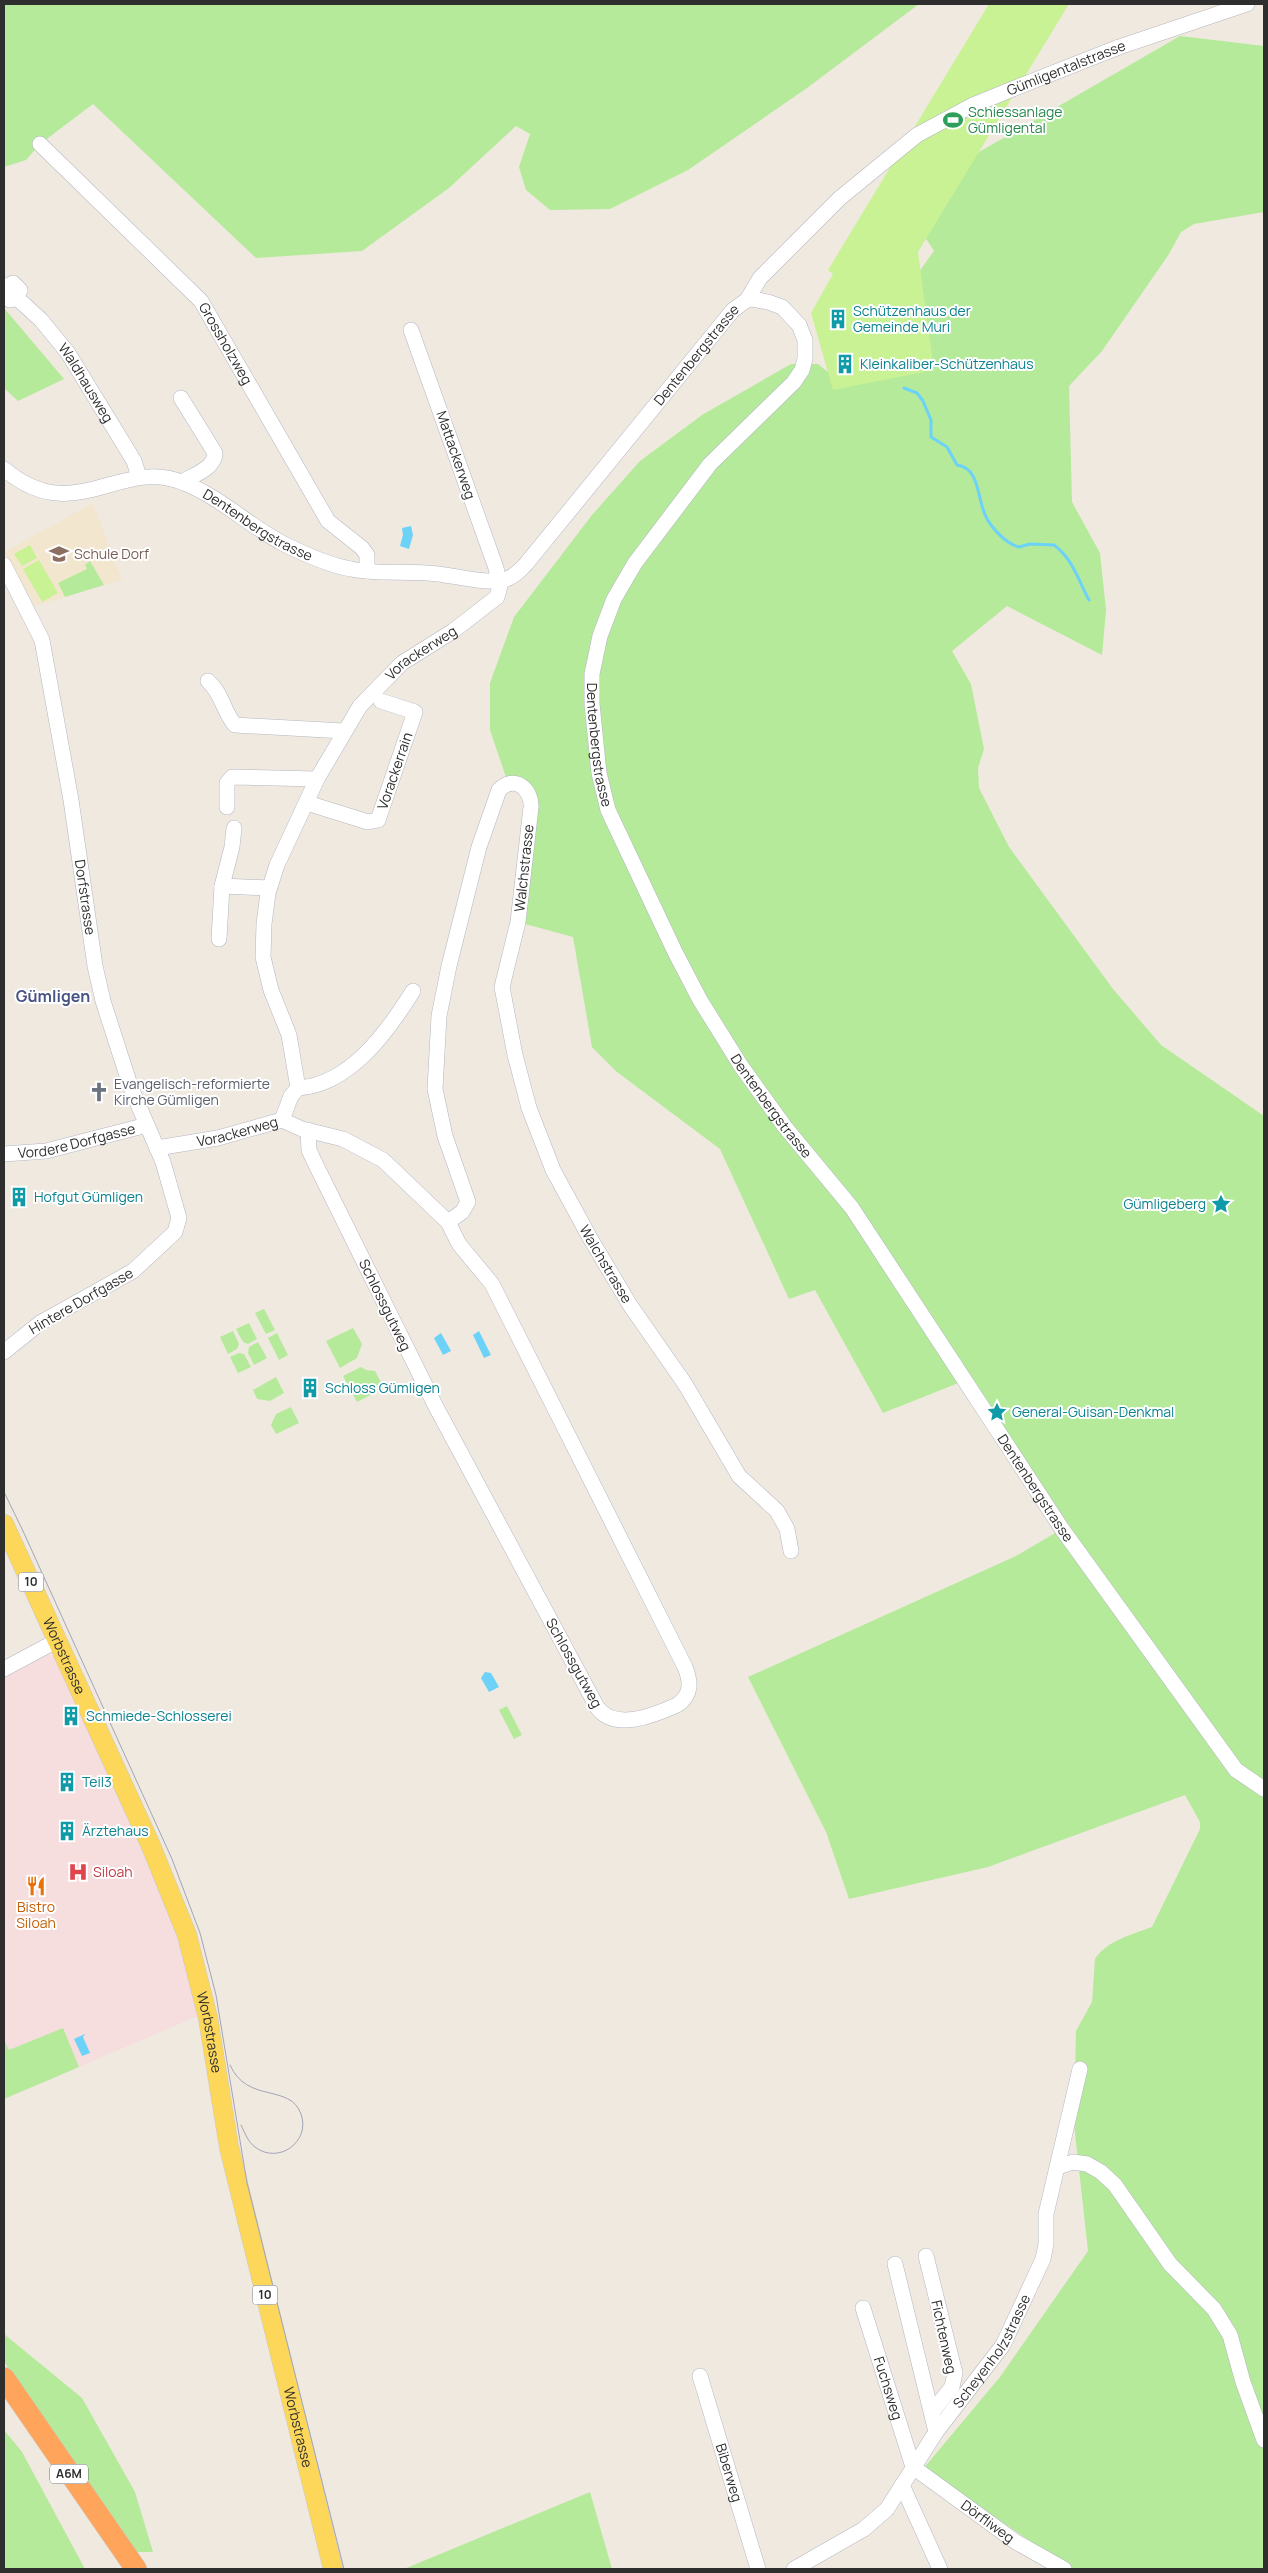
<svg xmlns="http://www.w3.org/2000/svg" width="1268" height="2573" font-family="Manrope,sans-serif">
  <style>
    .education { fill: #f2e7ce }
    .medical { fill: #f6ddde }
    .green { fill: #b4ea99 }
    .pitch { fill: #c9f294 }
    .water { fill: #6cd2f8 }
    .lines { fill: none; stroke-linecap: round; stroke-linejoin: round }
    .stream { stroke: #6cd2f8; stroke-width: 3 }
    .minor-casing { stroke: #b4b6c2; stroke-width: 16 }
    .major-casing { stroke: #c9c9c9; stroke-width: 20 }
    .highway-casing { stroke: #c9c9c9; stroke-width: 22 }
    .minor { stroke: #fff; stroke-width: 15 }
    .major { stroke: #fcd759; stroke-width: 19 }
    .highway { stroke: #ffa45b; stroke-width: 21 }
    .tram { stroke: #a1a5b9; stroke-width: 1 }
    .labels { text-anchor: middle; stroke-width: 4; stroke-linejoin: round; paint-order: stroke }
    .shield { fill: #fff; stroke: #6d6d6d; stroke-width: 1 }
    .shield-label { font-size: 12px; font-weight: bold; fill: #2e2e2e }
    .street-label { font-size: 14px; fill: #2e2e2e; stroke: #fff }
    .leisure-label { font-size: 14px; fill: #27864d; stroke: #fff; text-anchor: start }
    .culture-label { font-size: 14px; fill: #0d838f; stroke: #fff; text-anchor: start }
    .education-label { font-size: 14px; fill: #785e54; stroke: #fff; text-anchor: start }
    .worship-label { font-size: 14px; fill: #5b616d; stroke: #fff; text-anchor: start }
    .health-label { font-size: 14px; fill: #be3a42; stroke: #fff; text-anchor: start }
    .food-label { font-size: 14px; fill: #c56008; stroke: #fff }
    .quarter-label { font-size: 16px; font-weight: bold; fill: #495383; stroke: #fff }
  </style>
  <rect width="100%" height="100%" fill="#f0e9e0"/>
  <path class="education" d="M93,503L122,580L35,606L4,552Z"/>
  <path class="medical" d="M44,1651L55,1658L168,1909L181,1945L198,2016L4,2099V1673Z"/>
  <g class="green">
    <path d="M4,4H919L807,88L688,170L610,209L550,210L526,190L519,167L530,134L516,126L449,188L362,251L256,258L93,104L40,144L26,160L4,167Z"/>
    <path d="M1180,36L1264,46V212L1194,224L1181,232L1169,254L1102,351L1069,386L1072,502L1100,553L1106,610L1102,655L1007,606L952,651L971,684L984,749L978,768L979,788L1009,847L1113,989L1161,1045L1264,1116V2569H1068L1066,2565L923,2469L1000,2377L1088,2251L1074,2124L1076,2031L1092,2002L1095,1959C1106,1941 1133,1934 1152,1927L1200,1829V1822L1185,1795L988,1867L849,1899L826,1832L748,1677L1016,1556L1069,1525L971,1378L883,1413L815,1290L789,1299L720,1149L617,1072L592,1047L573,937L518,922L531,802L508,783L490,730V683L514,617L592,515L640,461L702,415L791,364H818L829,373L893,308L934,251L916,223L960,163Z"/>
    <path d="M4,308L64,379L18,401L4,388Z"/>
    <path d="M90,561L104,585L65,597L58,583L87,569L85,565Z"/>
    <path d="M264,1309L275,1330L266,1334L255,1313Z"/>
    <path d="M249,1323L257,1339L248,1344L243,1342L236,1329Z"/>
    <path d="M353,1328L362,1344L357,1358L340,1368L326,1341Z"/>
    <path d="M233,1331L239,1344L237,1349L228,1354L220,1337Z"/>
    <path d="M277,1333L288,1355L279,1360L268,1338Z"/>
    <path d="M258,1342L267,1358L254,1365L248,1353L249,1347Z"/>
    <path d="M239,1353L244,1354L251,1367L238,1373L230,1357Z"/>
    <path d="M361,1367L366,1370L375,1371L384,1388L357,1402L343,1376Z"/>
    <path d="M276,1377L284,1393L270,1401L257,1399L253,1390Z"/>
    <path d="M291,1407L299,1423L276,1434L271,1425L276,1414Z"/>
    <path d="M507,1706L522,1735L514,1739L499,1710Z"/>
    <path d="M63,2028L79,2067L4,2099V2040L9,2050Z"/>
    <path d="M4,2334L82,2398L135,2492L153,2552H133L22,2392L4,2361Z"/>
    <path d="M4,2430L22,2452L85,2569H4Z"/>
    <path d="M590,2492L612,2569H404Z"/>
  </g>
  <g class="pitch">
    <path d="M989,4H1069L918,252L934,370L833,390L811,313L833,274L828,270Z"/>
    <path d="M30,545L37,558L22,566L14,554Z"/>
    <path d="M39,560L58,593L42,602L23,569Z"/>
  </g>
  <g class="water">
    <path d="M411,526L413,535L409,549L400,546L403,535L402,528Z"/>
    <path d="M479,1331L491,1355L484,1358L473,1335Z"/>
    <path d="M441,1333L451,1351L443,1355L434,1338Z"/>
    <path d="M485,1672L491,1673L499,1687L489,1692L481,1678Z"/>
    <path d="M85,2034L83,2037L90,2053L82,2056L74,2039Z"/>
  </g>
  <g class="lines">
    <path class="stream" d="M904,388L917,393L923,401L931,420V437L947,447L957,465C978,468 977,492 983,509C987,524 1004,543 1019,547L1030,544L1054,545C1073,559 1078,580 1089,600"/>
    <defs>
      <g id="minor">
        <path id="s1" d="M40,144L201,301L328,521L362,548L367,555V571"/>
        <path d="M4,287L13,283L20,290L15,299L10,300L4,296"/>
        <path id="s2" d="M17,298L41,320L68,353L134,461L139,477"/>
        <path id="s3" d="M747,300L760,278L840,198L917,135L971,106L1010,90L1119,47L1247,4"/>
        <path d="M181,398L215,453C215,468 194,475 182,482"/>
        <path id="s4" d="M4,469C75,529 120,456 184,483C220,497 249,526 284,544C304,554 329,565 351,569C379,575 409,570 438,574C457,576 491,586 509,578C516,575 521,569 526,564L733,310L747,300L752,299L768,302L782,307L799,325L805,340V359L802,370L794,382L710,464L635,563L614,599L600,636L592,674V704L599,773L608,810L675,952L700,1000L741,1066L785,1127L852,1208L1062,1529L1236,1770L1264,1789"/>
        <path id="s5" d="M4,565L42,640L71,800L95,966L103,1001L131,1088L163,1162L179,1218L175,1232L133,1271L40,1323L4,1352"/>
        <path d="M208,681C222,693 223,711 235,725L344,731"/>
        <path id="s6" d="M307,803L368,822L378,820L415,712L381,701"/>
        <path d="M227,807V783L232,777L317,779"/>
        <path d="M234,828L232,847L222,886L269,888"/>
        <path d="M219,939L222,886"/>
        <path id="s7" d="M298,1088L289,1035L271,990L263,957L264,924L268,893L277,865L317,779L360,706L402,663L453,631L497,597L500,586L496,568L411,330"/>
        <path d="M282,1120L302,1129L343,1139L383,1160L448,1222L459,1244L492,1284L685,1667C691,1682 692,1695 677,1705C655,1715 614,1732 597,1707L435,1405L314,1161L309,1150L308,1130"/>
        <path d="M282,1120L291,1096L298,1088C350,1085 388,1031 413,991"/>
        <path id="s8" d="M157,1148L218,1138L282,1120"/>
        <path id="s9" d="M4,1154L46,1151L147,1125"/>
        <path id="s10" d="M448,1222L462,1212L468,1202L445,1136L435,1089L439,1016L449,966L479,847L499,790C514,774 532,789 531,807L518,922L502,987L515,1055L529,1108L553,1170L590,1238L630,1305L685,1384L739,1476L777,1511L787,1529L791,1551"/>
        <path d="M4,1669L58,1640"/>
        <path d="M1058,2167L1073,2162L1087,2164L1101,2172L1115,2185L1170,2264L1214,2309L1230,2335L1243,2382L1264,2440"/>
        <path d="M926,2256L955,2373L952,2387L932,2412"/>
        <path d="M895,2264L936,2432"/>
        <path id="s11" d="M863,2308L913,2467L1016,2542L1064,2569"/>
        <path id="s12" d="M700,2376L758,2569"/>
        <path d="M902,2485L940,2569"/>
        <path id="s13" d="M794,2569L864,2529L887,2509L936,2432L1003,2345L1043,2259L1046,2244V2214L1080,2069"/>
      </g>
      <g id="major">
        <path id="s14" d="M4,1524L151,1846L187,1935L208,2018L229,2147L333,2569"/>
      </g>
      <path id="highway" d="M4,2378L136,2569"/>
    </defs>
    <use href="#minor" class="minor-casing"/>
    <use href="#major" class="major-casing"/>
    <use href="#highway" class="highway-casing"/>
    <use href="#minor" class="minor"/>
    <use href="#major" class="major"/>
    <use href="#highway" class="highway"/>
    <g class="tram">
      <path d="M4,1492L23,1531L172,1859L200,1933L216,1995L247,2183L344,2569"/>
      <path d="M230,2065C247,2104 290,2083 301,2114C311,2142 278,2165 255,2147C248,2142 245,2133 241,2125"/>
    </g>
  </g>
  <defs>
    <symbol id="stadium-bare" viewBox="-9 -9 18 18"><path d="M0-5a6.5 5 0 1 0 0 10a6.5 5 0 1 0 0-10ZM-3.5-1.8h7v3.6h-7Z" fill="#2e9e5b" stroke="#fff" stroke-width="2.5" paint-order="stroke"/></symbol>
    <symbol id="building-bare" viewBox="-9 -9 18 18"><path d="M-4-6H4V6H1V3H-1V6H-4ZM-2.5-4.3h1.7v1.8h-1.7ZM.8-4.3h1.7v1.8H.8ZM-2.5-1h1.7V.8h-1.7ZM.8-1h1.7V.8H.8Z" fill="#0f9aa8" stroke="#fff" stroke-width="2.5" paint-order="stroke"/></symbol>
    <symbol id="school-bare" viewBox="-9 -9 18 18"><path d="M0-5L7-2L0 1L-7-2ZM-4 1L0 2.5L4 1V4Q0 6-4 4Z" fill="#8d6e63" stroke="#fff" stroke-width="2.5" paint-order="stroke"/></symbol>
    <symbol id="church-bare" viewBox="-9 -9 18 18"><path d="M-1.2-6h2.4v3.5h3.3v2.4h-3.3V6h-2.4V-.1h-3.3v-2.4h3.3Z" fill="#6b7280" stroke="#fff" stroke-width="2.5" paint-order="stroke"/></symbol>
    <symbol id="sight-bare" viewBox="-9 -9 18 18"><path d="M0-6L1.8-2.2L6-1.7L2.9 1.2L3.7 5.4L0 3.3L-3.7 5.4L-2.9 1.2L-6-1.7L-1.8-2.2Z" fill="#0f9aa8" stroke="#fff" stroke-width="2.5" paint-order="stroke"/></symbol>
    <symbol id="hospital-bare" viewBox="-9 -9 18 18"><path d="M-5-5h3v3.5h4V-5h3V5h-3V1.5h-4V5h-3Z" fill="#e0444e" stroke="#fff" stroke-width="2.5" paint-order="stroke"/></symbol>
    <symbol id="restaurant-bare" viewBox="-9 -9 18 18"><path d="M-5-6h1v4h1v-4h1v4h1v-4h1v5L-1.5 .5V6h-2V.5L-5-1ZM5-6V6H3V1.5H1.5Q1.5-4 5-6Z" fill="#e8710a" stroke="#fff" stroke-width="2.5" paint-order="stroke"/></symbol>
  </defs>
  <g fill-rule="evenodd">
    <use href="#stadium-bare" x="939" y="106" width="28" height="28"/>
    <use href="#building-bare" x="824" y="305" width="28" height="28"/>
    <use href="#building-bare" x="831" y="350" width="28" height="28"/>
    <use href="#school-bare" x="45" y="540" width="28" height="28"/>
    <use href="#church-bare" x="85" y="1078" width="28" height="28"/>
    <use href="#building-bare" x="5" y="1183" width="28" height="28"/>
    <use href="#sight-bare" x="1207" y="1190" width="28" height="28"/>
    <use href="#building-bare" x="296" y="1374" width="28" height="28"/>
    <use href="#sight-bare" x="983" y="1398" width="28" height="28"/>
    <use href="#building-bare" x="57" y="1702" width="28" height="28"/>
    <use href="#building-bare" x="53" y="1768" width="28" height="28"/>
    <use href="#building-bare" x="53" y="1817" width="28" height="28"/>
    <use href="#hospital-bare" x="64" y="1858" width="28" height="28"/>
    <use href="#restaurant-bare" x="22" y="1872" width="28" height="28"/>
  </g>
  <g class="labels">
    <g class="shield">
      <rect x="18.5" y="1572.5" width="25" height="19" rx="4"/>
      <rect x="252.5" y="2285.5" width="25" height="19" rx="4"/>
      <rect x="50" y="2464.5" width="38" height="19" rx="4"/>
    </g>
    <g class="shield-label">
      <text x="31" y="1586">10</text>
      <text x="265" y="2299">10</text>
      <text x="69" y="2478">A6M</text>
    </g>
    <g class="street-label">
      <text dy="5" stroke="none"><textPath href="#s3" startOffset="402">Gümligentalstrasse</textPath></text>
      <text dy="5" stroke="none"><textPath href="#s1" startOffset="274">Grossholzweg</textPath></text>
      <text dy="5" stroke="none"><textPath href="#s4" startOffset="829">Dentenbergstrasse</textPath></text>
      <text dy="5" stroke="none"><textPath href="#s2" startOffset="110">Waldhausweg</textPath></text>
      <text transform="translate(456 455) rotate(71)" y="5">Mattackerweg</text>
      <text dy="5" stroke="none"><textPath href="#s4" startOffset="274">Dentenbergstrasse</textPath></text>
      <text dy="5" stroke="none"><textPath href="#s7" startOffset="491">Vorackerweg</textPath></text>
      <text dy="5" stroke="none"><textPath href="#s4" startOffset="1459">Dentenbergstrasse</textPath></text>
      <text dy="5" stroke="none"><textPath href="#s6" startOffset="126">Vorackerrain</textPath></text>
      <text transform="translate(524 868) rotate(-84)" y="5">Walchstrasse</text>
      <text dy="5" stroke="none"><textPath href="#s5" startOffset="345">Dorfstrasse</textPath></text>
      <text dy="5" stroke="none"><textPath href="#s4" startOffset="1864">Dentenbergstrasse</textPath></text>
      <text dy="5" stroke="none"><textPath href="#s8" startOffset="82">Vorackerweg</textPath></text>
      <text dy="5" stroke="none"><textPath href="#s9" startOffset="74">Vordere Dorfgasse</textPath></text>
      <text dy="5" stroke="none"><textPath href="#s10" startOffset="984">Walchstrasse</textPath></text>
      <text transform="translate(81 1301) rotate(-30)" y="5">Hintere Dorfgasse</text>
      <text transform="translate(385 1305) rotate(64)" y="5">Schlossgutweg</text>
      <text dy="5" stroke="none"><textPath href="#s4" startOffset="2329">Dentenbergstrasse</textPath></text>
      <text dy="5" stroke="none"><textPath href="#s14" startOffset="145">Worbstrasse</textPath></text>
      <text transform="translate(574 1663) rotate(61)" y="5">Schlossgutweg</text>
      <text dy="5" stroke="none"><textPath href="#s14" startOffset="550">Worbstrasse</textPath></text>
      <text transform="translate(944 2337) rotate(78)" y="5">Fichtenweg</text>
      <text dy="5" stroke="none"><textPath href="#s13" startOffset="301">Scheyenholzstrasse</textPath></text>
      <text dy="5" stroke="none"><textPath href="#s11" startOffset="84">Fuchsweg</textPath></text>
      <text dy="5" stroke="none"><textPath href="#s14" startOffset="955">Worbstrasse</textPath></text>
      <text dy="5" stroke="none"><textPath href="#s12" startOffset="101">Biberweg</textPath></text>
      <text dy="5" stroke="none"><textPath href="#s11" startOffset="259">Dörfliweg</textPath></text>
    </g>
    <g class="leisure-label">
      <text x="968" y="117">Schiessanlage<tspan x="968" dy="16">Gümligental</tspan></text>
    </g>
    <g class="culture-label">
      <text x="853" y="316">Schützenhaus der<tspan x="853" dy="16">Gemeinde Muri</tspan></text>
      <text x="860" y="369">Kleinkaliber-Schützenhaus</text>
      <text x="34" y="1202">Hofgut Gümligen</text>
      <text x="1206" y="1209" text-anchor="end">Gümligeberg</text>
      <text x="325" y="1393">Schloss Gümligen</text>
      <text x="1012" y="1417">General-Guisan-Denkmal</text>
      <text x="86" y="1721">Schmiede-Schlosserei</text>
      <text x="82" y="1787">Teil3</text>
      <text x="82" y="1836">Ärztehaus</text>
    </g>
    <g class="education-label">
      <text x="74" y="559">Schule Dorf</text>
    </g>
    <g class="worship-label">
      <text x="114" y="1089">Evangelisch-reformierte<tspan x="114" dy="16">Kirche Gümligen</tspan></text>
    </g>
    <g class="health-label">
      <text x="93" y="1877">Siloah</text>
    </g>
    <g class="food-label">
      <text x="36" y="1912">Bistro<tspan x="36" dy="16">Siloah</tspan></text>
    </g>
    <g class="quarter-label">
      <text x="53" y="1002">Gümligen</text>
    </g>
  </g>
  <rect width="1268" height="2573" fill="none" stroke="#2e2e2e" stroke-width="10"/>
</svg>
